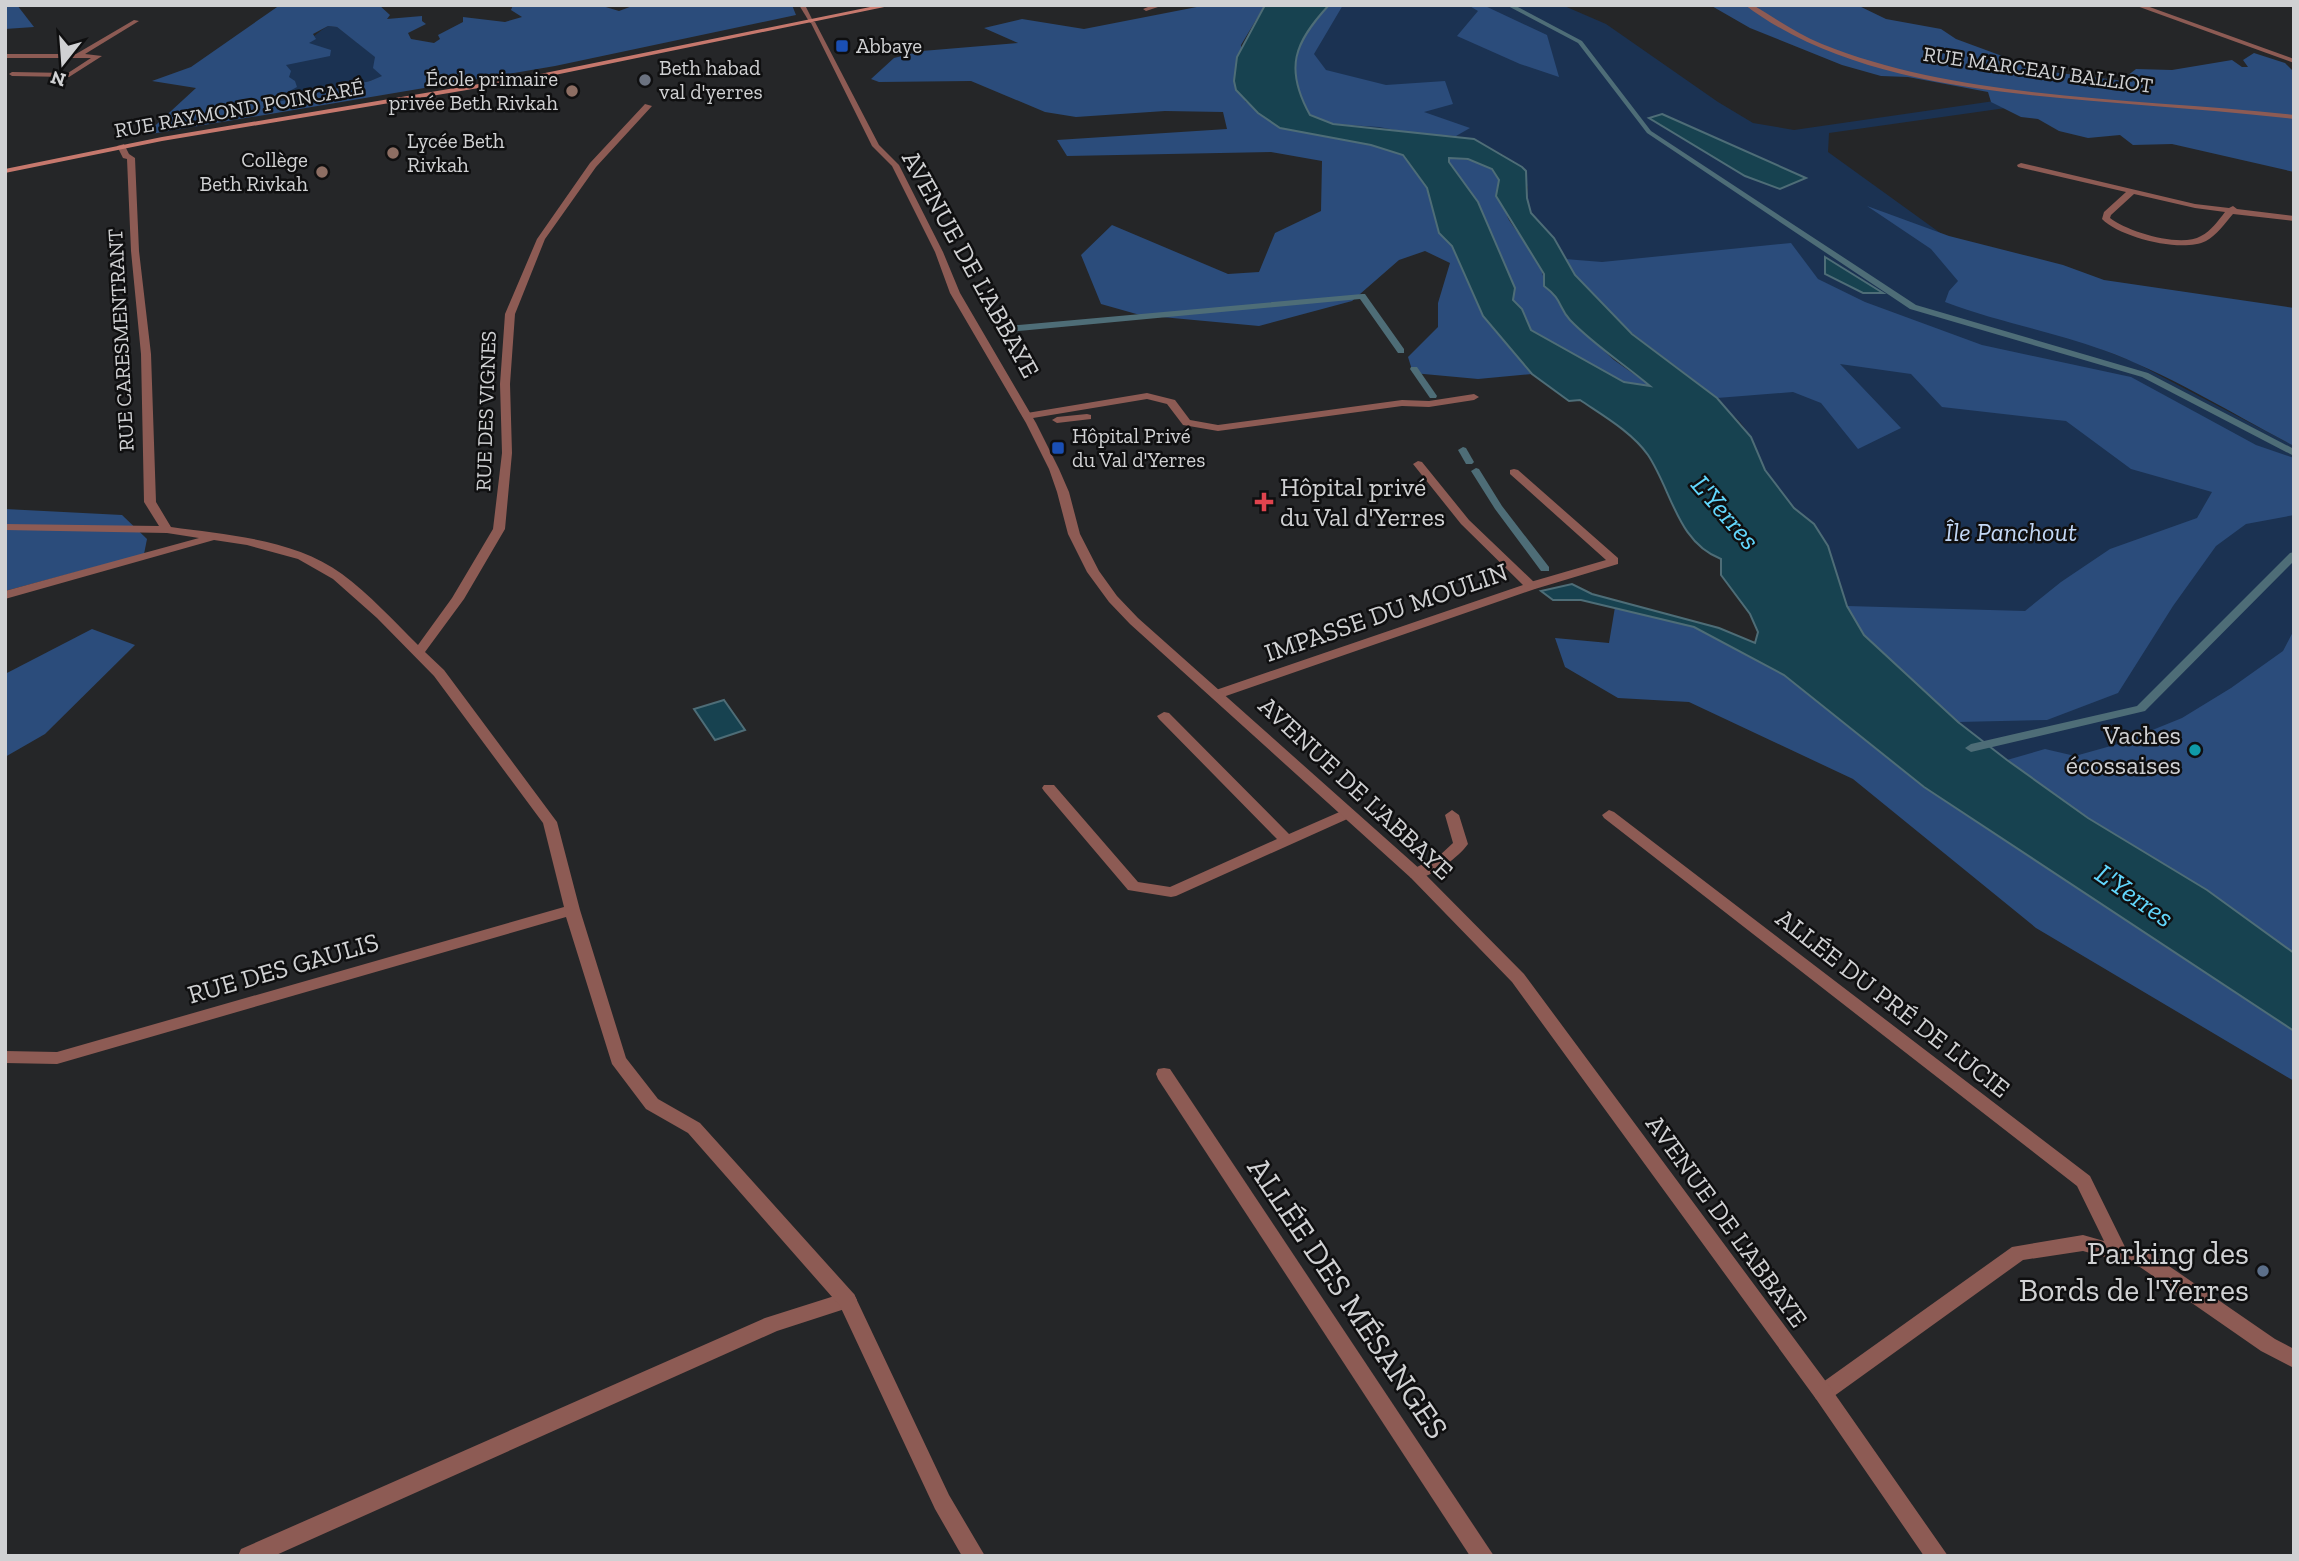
<svg xmlns="http://www.w3.org/2000/svg" width="2299" height="1561" font-family="'Zilla Slab',serif">
  <style>
    .green { fill: #1b3252 }
    .forest { fill: #2b4c7b; fill-rule: evenodd }
    .water { fill: #174250; stroke: #4e6d77; stroke-width: 2; fill-rule: evenodd }
    .lines { fill: none; stroke-linecap: round; stroke-linejoin: round }
    .stream { fill: #4e6d77; fill-rule: evenodd }
    .service { fill: #8d5b54; fill-rule: evenodd }
    .minor { fill: #8d5b54; fill-rule: evenodd }
    .tertiary { fill: #8d5b54; fill-rule: evenodd }
    .secondary { fill: #c6786d; fill-rule: evenodd }
    .transit-dot { fill: #1a4fb4; stroke: #0f0f10; stroke-width: 2.5 }
    .worship-dot { fill: #6b7280; stroke: #0f0f10; stroke-width: 2.5 }
    .education-dot { fill: #8d6e63; stroke: #0f0f10; stroke-width: 2.5 }
    .health-dot { fill: #e0444e; stroke: #0f0f10; stroke-width: 2.5 }
    .culture-dot { fill: #0f9aa8; stroke: #0f0f10; stroke-width: 2.5 }
    .service-dot { fill: #5c6f8a; stroke: #0f0f10; stroke-width: 2.5 }
    .labels { text-anchor: middle; stroke-width: 5; stroke-linejoin: round; paint-order: stroke }
    .far-poi-label { font-size: 21px; fill: #d0d1d3; stroke: #0f0f10; text-anchor: start }
    .far-street-label { font-size: 21px; fill: #d0d1d3; stroke: #0f0f10 }
    .street-label { font-size: 26px; fill: #d0d1d3; stroke: #0f0f10 }
    .poi-label { font-size: 26px; fill: #d0d1d3; stroke: #0f0f10; text-anchor: start }
    .park-label { font-size: 26px; font-style: italic; fill: #c3d8f6; stroke: #0f0f10 }
    .water-label { font-size: 28px; font-style: italic; fill: #62d7fd; stroke: #0f0f10 }
    .near-poi-label { font-size: 32px; fill: #d0d1d3; stroke: #0f0f10; text-anchor: end }
    .near-street-label { font-size: 32px; fill: #d0d1d3; stroke: #0f0f10 }
  </style>
  <rect width="100%" height="100%" fill="#252628"/>
  <g class="green">
    <path d="M1329,5H1562L1606,24L1718,102L1753,123L1794,130L2022,97L2048,102L1829,133L1828,152L2101,349L2134,362L2294,446V961L2062,803L1958,722L1847,606L1828,546L1814,524L1794,508L1765,470L1751,437L1740,422L1565,259C1561,253 1559,245 1555,239C1540,219 1524,216 1528,187L1505,156L1474,139L1350,126L1301,41Z"/>
    <path d="M328,26L337,27L376,57L383,76L370,81L272,104L275,99L290,93L285,66C299,52 311,36 328,26Z"/>
  </g>
  <g class="forest">
    <path d="M5,5H17L34,27L5,29Z"/>
    <path d="M280,5H379L390,15L387,19L422,16V21L426,24L408,33L411,39L434,43L440,39L438,35L463,22V17L505,22L522,17L511,10L513,5H599L619,11L635,5H792L796,15L555,66L145,135L196,88L152,81L191,67ZM328,26L337,27L375,57L373,68L382,76L370,81L273,103L275,99L297,87L295,81L289,77L291,71L286,65L330,56L331,50L309,43L316,39L313,34Z"/>
    <path d="M1207,5H1265L1241,45L1245,101L1280,128L1371,145L1403,155L1427,188L1439,232L1452,246L1483,316L1532,374L1478,379L1413,373L1408,357L1438,327V303L1450,263L1425,251L1399,260L1352,301L1259,326L1140,315L1101,304L1081,255L1112,225L1228,274L1259,272L1275,233L1321,211L1322,161L1271,152L1067,156L1057,140L1227,129L1223,112L1165,111L1076,117L1045,112L971,81L879,82L871,79L894,58L922,51L1018,43L984,28L1022,19L1084,29Z"/>
    <path d="M1329,5H1343L1314,54L1326,70L1386,85L1445,81L1453,104L1424,112L1470,128L1456,136L1417,134L1379,127L1333,124L1310,115C1285,67 1293,44 1329,5Z"/>
    <path d="M1468,5H1483L1547,35L1559,77L1520,64L1457,36L1478,11Z"/>
    <path d="M1710,5H1857L1886,19L1941,29L1956,39L2043,71L2133,82L2127,76L2136,69L2172,70L2232,60L2242,67H2248L2243,60L2254,53L2285,63L2294,72V172L2172,144L2133,145L2120,135L2088,138L2059,131L2038,119L2021,117L1991,102L1988,92L1908,77L1881,76L1842,65L1750,28Z"/>
    <path d="M1449,158C1463,159 1479,160 1491,169C1505,180 1501,205 1509,220C1522,241 1545,261 1544,286L1559,297L1568,318L1614,360L1652,387L1624,382L1531,330L1522,309L1512,300L1515,288L1478,202L1449,162Z"/>
    <path d="M1867,206L1949,236L2063,265L2104,280L2294,308V446C2233,414 2167,373 2103,350C2052,331 1997,322 1945,302L1949,291L1958,281L1931,249Z"/>
    <path d="M1791,243L1818,279L1865,302L1982,345L2131,377L2256,445L2294,458V515L2246,524L2216,546L2173,606L2118,693L2047,720L1958,722L1864,635L1847,606L2025,611L2061,582L2110,549L2197,518L2212,492L2131,469L2066,421L1942,407L1911,374L1840,364L1901,428L1858,449L1821,403L1793,392L1717,398C1667,356 1598,318 1565,259L1602,262Z"/>
    <path d="M5,509L122,515L147,539L144,554L5,591Z"/>
    <path d="M1615,607L1694,627L1784,675L1924,787L2294,1031V1081L2036,928L1853,779L1689,702L1618,698L1565,667L1555,638L1609,643Z"/>
    <path d="M92,629L135,645L45,734L5,757V674Z"/>
    <path d="M2294,630V953L2207,890L2088,818L2007,760L2045,749L2075,756L2118,744L2182,718L2231,688L2283,651Z"/>
  </g>
  <g class="water">
    <path d="M1265,5H1329C1294,43 1284,68 1310,115L1333,124L1474,139L1522,167L1526,171L1527,198L1531,213L1554,238L1575,275L1632,334L1717,398L1751,437L1765,470L1794,508L1814,524L1828,546L1847,606L1864,635L1958,722L2007,760L2088,818L2207,890L2294,953V1031L1924,787L1784,675L1694,627L1581,600H1553L1541,591L1572,584L1592,594L1719,628L1755,643L1758,632L1750,614L1721,575V559C1677,542 1672,491 1648,455C1632,432 1602,415 1580,400L1569,401L1532,374L1483,316L1452,246L1439,233L1427,188L1403,155L1371,145L1280,128L1258,113L1236,90L1234,81L1237,57ZM1449,158L1468,159L1492,169L1499,180L1496,196L1544,274V286C1563,300 1558,307 1570,320C1594,345 1624,364 1650,386L1624,382L1531,330L1522,309L1513,300L1515,288L1478,202L1449,162Z"/>
    <path d="M1662,114L1806,178L1780,189L1745,176L1649,118Z"/>
    <path d="M1825,257L1883,293H1863L1825,274Z"/>
    <path d="M724,700L745,730L715,740L694,709Z"/>
  </g>
  <g class="lines">
    <g class="stream">
      <path d="M1506,5H1514L1582,41L1651,131L1916,305L2148,373L2294,449V456L2142,377L1910,309L1647,133L1578,43Z"/>
      <path d="M1362,294H1365L1404,349V353H1398L1360,299L1009,332L1005,329L1009,326Z"/>
      <path d="M1411,367H1417L1437,396L1436,398H1430L1410,369Z"/>
      <path d="M1463,447L1466,448L1474,462L1472,464H1466L1458,450Z"/>
      <path d="M1476,468L1479,469L1502,506L1549,567V571H1541L1495,509L1471,471Z"/>
      <path d="M2294,552V561L2145,711L1971,752L1965,748L1971,744L2137,706L2290,553Z"/>
    </g>
    <g class="service">
      <path d="M1153,5H1164L1146,11L1143,9Z"/>
      <path d="M1147,393L1175,400L1190,420L1218,425L1402,400L1429,401L1474,394L1479,397L1474,400L1429,407L1402,406L1218,431L1183,425L1167,404L1147,399L1027,419L1022,416L1027,413Z"/>
      <path d="M1087,414L1091,415V419L1057,423L1052,420L1057,417Z"/>
      <path d="M1514,469L1518,470L1618,558V564L1535,589H1527L1525,586L1527,583L1606,560L1510,474V470Z"/>
      <path d="M1164,712L1169,713L1289,834L1344,810L1349,808L1356,813L1354,816L1176,896L1171,897L1128,890L1044,791L1042,788L1044,785H1054L1138,882L1170,887L1277,839L1159,719L1157,716Z"/>
      <path d="M1452,810L1459,815L1468,844C1459,857 1427,882 1411,878L1409,874L1411,870L1439,856L1453,843L1445,815Z"/>
      <path d="M847,1292L854,1294L857,1300L854,1306L777,1331L274,1556H238L241,1549L765,1318Z"/>
    </g>
    <g class="minor">
      <path d="M799,5H805L814,23H810Z"/>
      <path d="M2134,5H2144L2294,59V63Z"/>
      <path d="M134,20L139,21L85,54L102,56L69,77L12,76L9,74L12,72L68,73L91,58H5V54H76Z"/>
      <path d="M645,104L652,106L596,167L545,239L515,314L510,384L512,453L505,529L464,599L425,652L444,670L557,822L580,910L626,1058L658,1099L700,1123L854,1294L949,1495L985,1556H962L935,1509L840,1306L688,1133L646,1109L612,1064L566,917L57,1064L5,1063V1051L57,1052L564,907L543,823L434,676L377,618L333,579L298,559L247,545L214,540L5,599V591L199,538L167,533L5,530V524L159,526L144,502L141,354L131,251L127,159L123,158L117,146L124,144L129,154L135,158L139,251L151,354L156,502L171,527C227,535 295,539 342,574C370,595 394,621 418,645L452,598L493,529L502,453L500,384L505,314L537,239L590,163Z"/>
      <path d="M2021,163L2195,204L2229,208L2233,206L2237,209L2294,216V221L2233,214C2225,223 2217,235 2206,241C2182,253 2121,238 2102,219L2104,212L2126,192L2018,167L2017,165ZM2134,194L2195,208L2225,212C2218,221 2211,231 2201,236C2181,248 2128,232 2110,218L2111,215Z"/>
      <path d="M1418,461L1422,462L1469,520L1535,583L1537,586L1535,589L1223,697H1213L1211,694L1213,691L1523,585L1461,524L1413,464Z"/>
      <path d="M1609,810L1614,812L2090,1176L2125,1247L2153,1255L2275,1339L2294,1349V1368L2261,1351L2140,1267L2083,1251L2023,1260L1830,1399L1823,1402L1816,1399L1813,1393L1816,1387L2012,1247L2083,1235L2104,1241L2077,1186L1604,818L1602,815Z"/>
      <path d="M1164,1068L1170,1069L1494,1556H1470L1158,1079L1156,1074L1158,1069Z"/>
    </g>
    <g class="tertiary">
      <path d="M1745,5H1753C1776,19 1798,34 1822,44C1963,101 2143,98 2294,115V119C2243,113 2192,109 2141,105C2012,94 1852,86 1745,5Z"/>
      <path d="M810,21L815,22L879,145L899,165L943,252L960,293L1036,423L1059,469L1069,492L1080,534L1099,571L1117,596L1138,618L1421,870L1524,974L1830,1387L1948,1556H1924L1816,1399L1512,982L1411,878L1130,624L1109,602L1087,572L1068,534L1057,492L1049,469L1026,423L950,293L935,252L892,166L872,146Z"/>
    </g>
    <path class="secondary" d="M880,5H894L545,77L162,141L5,173V169L162,137L545,73Z"/>
  </g>
  <g class="transit-dot">
    <rect x="835" y="39" width="14" height="14" rx="3.5"/>
    <rect x="1051" y="441" width="14" height="14" rx="3.5"/>
  </g>
  <circle class="worship-dot" cx="645" cy="80" r="7"/>
  <g class="education-dot">
    <circle cx="572" cy="91" r="7"/>
    <circle cx="393" cy="153" r="7"/>
    <circle cx="322" cy="172" r="7"/>
  </g>
  <path class="health-dot" d="M1260.5 491.5h7v7h7v7h-7v7h-7v-7h-7v-7h7z"/>
  <circle class="culture-dot" cx="2195" cy="750" r="7"/>
  <circle class="service-dot" cx="2263" cy="1271" r="7"/>
  <g class="labels">
    <g class="far-poi-label">
      <text x="856" y="53">Abbaye</text>
      <text x="659" y="75">Beth habad<tspan x="659" dy="24">val d'yerres</tspan></text>
      <text x="558" y="86" text-anchor="end">École primaire<tspan x="558" dy="24">privée Beth Rivkah</tspan></text>
      <text x="407" y="148">Lycée Beth<tspan x="407" dy="24">Rivkah</tspan></text>
      <text x="308" y="167" text-anchor="end">Collège<tspan x="308" dy="24">Beth Rivkah</tspan></text>
      <text x="1072" y="443">Hôpital Privé<tspan x="1072" dy="24">du Val d'Yerres</tspan></text>
    </g>
    <g class="far-street-label">
      <text transform="translate(2038 70) rotate(8)" y="7">RUE MARCEAU BALLIOT</text>
      <text transform="translate(239 109) rotate(-10)" y="7">RUE RAYMOND POINCARÉ</text>
      <text transform="translate(121 340) rotate(-93)" y="7">RUE CARESMENTRANT</text>
      <text transform="translate(486 411) rotate(-88)" y="7">RUE DES VIGNES</text>
    </g>
    <g class="street-label">
      <text transform="translate(971 264) rotate(61)" y="9">AVENUE DE L'ABBAYE</text>
      <text transform="translate(1386 612) rotate(-19)" y="9">IMPASSE DU MOULIN</text>
      <text transform="translate(1356 788) rotate(43)" y="9">AVENUE DE L'ABBAYE</text>
      <text transform="translate(283 968) rotate(-16)" y="9">RUE DES GAULIS</text>
      <text transform="translate(1893 1003) rotate(38)" y="9">ALLÉE DU PRÉ DE LUCIE</text>
      <text transform="translate(1727 1221) rotate(54)" y="9">AVENUE DE L'ABBAYE</text>
    </g>
    <g class="poi-label">
      <text x="1280" y="496">Hôpital privé<tspan x="1280" dy="30">du Val d'Yerres</tspan></text>
      <text x="2181" y="744" text-anchor="end">Vaches<tspan x="2181" dy="30">écossaises</tspan></text>
    </g>
    <g class="park-label">
      <text x="2011" y="541">Île Panchout</text>
    </g>
    <g class="water-label">
      <text transform="translate(1726 512) rotate(49)" y="10">L'Yerres</text>
      <text transform="translate(2135 895) rotate(35)" y="10">L'Yerres</text>
    </g>
    <g class="near-poi-label">
      <text x="2249" y="1264">Parking des<tspan x="2249" dy="37">Bords de l'Yerres</tspan></text>
    </g>
    <g class="near-street-label">
      <text transform="translate(1348 1298) rotate(56)" y="11">ALLÉE DES MÉSANGES</text>
    </g>
  </g>
  <rect width="2299" height="1561" fill="none" stroke="#d0d1d3" stroke-width="14"/>
  <g transform="translate(63 63) rotate(197)" stroke="#0f0f10" stroke-width="5" paint-order="stroke">
  <path d="M0-5L12 26L0 18L-12 26Z" fill="#d0d1d3"/>
  <text y="-10" font-size="19" font-weight="bold" text-anchor="middle" fill="#d0d1d3">N</text>
  </g>
</svg>
